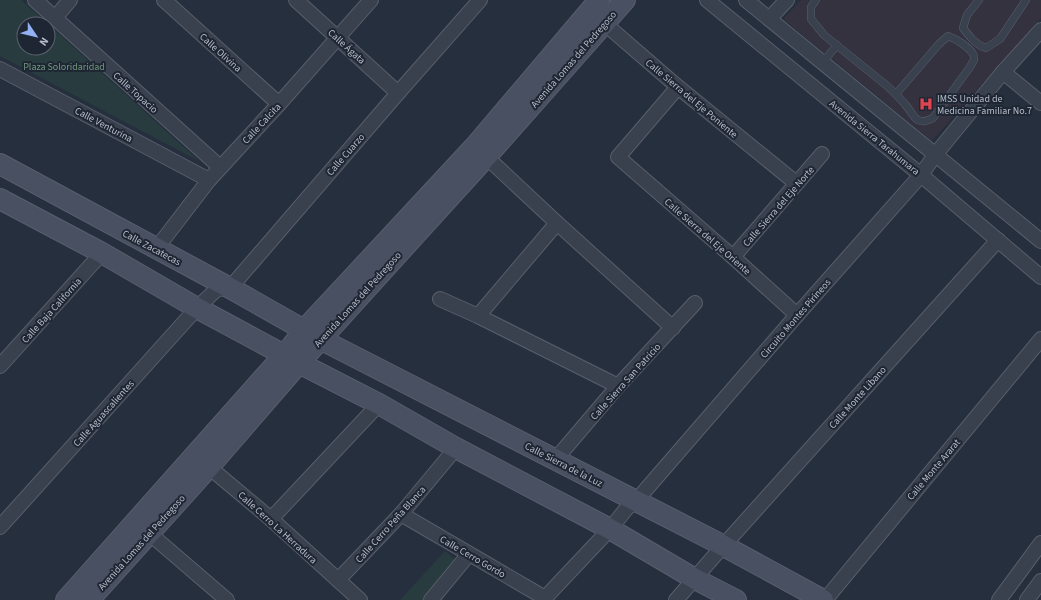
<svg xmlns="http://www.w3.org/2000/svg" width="1041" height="600" font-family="'Source Sans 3',sans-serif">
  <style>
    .medical { fill: #34323f }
    .green { fill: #283b3f }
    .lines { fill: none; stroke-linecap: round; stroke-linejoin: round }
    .lane-casing { stroke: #585f6c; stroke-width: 8 }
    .street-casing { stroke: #585f6c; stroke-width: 16 }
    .secondary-casing { stroke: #585f6c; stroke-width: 22 }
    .lane { stroke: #3a414e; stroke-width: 7 }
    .street { stroke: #3a414e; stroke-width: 14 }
    .secondary { stroke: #485061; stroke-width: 20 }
    .labels { text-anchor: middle; stroke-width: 4; stroke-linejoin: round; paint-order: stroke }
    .street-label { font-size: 10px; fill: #b6bcc9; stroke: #1f2633 }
    .park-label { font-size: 10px; fill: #6f987b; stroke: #1f2633 }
    .poi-label { font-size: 10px; fill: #b6bcc9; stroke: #1f2633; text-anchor: start }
  </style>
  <rect width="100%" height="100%" fill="#262f3e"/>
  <path class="medical" d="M801,0H1041V18L932,141L783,19Z"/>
  <g class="green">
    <path d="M0,0H21L48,24H24V48H48V24L199,161L0,56Z"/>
    <path d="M445,551L457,561L423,600H400Z"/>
  </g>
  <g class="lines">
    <defs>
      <g id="lane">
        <path d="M816,0L811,7V19L824,35L886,85C894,92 902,100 908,108C911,112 914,118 918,120C924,123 928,120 933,118L970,67L974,60C974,59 974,55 973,54C968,46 956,39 948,36L939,44L896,94"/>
        <path d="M979,0L967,15L963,28C969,36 976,45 986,48L1000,39L1026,0"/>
        <path d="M823,62L837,45"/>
      </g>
      <g id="street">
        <path d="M35,0L220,167"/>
        <path d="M164,0L279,104"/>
        <path d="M296,0L398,93"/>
        <path d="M707,0L921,175L1041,277"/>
        <path d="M746,0L1041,241"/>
        <path d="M597,17L678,87L796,183"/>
        <path d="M55,18L70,0"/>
        <path d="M769,19L787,0"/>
        <path d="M0,69L209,180"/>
        <path d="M1003,72L1041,103"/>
        <path d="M678,87L618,157L733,257L797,315"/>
        <path d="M480,151L557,223L673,328"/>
        <path d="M156,249L209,180L279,104L371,0"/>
        <path d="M733,257L822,154"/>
        <path d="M440,299L478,316L618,386"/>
        <path d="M478,316L557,223"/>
        <path d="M0,366L102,253"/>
        <path d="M555,460L618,386L695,303"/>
        <path d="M203,462L271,519L338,580L360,600"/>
        <path d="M401,514L545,598"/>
        <path d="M271,519L379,404"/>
        <path d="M0,527L197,308L217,289L230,288L398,93L480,0"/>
        <path d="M149,533L227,600"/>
        <path d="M338,580L401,514L456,448"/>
        <path d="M431,600L469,554"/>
        <path d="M543,600L610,529L627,508L636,501L797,315L921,175L935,155L1003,72L1041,30"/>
        <path d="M676,600L716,554L998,240"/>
        <path d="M825,600L1041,339"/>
        <path d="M999,600L1041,543"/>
        <path d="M1027,600L1041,581"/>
      </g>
      <g id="secondary">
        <path d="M0,164L230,288L320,339L724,546L823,600"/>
        <path d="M0,199L102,253L197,308L299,363L379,404L456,448L610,529L695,579L736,600"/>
        <path d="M66,600L291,347L304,330L475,146L599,0"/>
        <path d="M89,600L209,467L299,363L486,157L625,0"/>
      </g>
    </defs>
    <use href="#lane" class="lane-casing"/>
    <use href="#street" class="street-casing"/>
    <use href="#secondary" class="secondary-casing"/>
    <use href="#lane" class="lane"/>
    <use href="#street" class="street"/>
    <use href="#secondary" class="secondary"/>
  </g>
  <defs>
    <symbol id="hospital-bare" viewBox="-9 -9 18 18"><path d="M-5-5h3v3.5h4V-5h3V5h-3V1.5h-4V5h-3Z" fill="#e0444e" stroke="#1f2633" stroke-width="2.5" paint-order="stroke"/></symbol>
  </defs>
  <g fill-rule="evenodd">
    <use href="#hospital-bare" x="916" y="94" width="20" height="20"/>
  </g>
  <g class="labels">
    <g class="street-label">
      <text transform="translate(347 46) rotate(42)" y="4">Calle Ágata</text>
      <text transform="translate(221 52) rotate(42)" y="4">Calle Olivina</text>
      <text transform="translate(573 59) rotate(-49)" y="4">Avenida Lomas del Pedregoso</text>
      <text transform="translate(136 92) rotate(42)" y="4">Calle Topacio</text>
      <text transform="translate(692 98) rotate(40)" y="4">Calle Sierra del Eje Poniente</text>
      <text transform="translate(261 123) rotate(-47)" y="4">Calle Calcita</text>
      <text transform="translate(104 124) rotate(28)" y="4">Calle Venturina</text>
      <text transform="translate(875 137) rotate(39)" y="4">Avenida Sierra Tarahumara</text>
      <text transform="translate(345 154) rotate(-49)" y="4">Calle Cuarzo</text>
      <text transform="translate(778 206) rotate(-49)" y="4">Calle Sierra del Eje Norte</text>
      <text transform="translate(708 236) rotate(41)" y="4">Calle Sierra del Eje Oriente</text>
      <text transform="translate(152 247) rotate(28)" y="4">Calle Zacatecas</text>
      <text transform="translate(357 299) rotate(-48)" y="4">Avenida Lomas del Pedregoso</text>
      <text transform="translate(51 310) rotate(-48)" y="4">Calle Baja California</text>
      <text transform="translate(795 318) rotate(-49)" y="4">Circuito Montes Pirineos</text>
      <text transform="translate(625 381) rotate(-48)" y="4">Calle Sierra San Patricio</text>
      <text transform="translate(857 397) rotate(-48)" y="4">Calle Monte Líbano</text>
      <text transform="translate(103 413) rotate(-48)" y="4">Calle Aguascalientes</text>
      <text transform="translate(564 464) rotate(27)" y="4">Calle Sierra de la Luz</text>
      <text transform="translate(933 469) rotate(-50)" y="4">Calle Monte Ararat</text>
      <text transform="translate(390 524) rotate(-48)" y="4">Calle Cerro Peña Blanca</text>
      <text transform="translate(278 527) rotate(42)" y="4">Calle Cerro La Herradura</text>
      <text transform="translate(141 542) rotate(-48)" y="4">Avenida Lomas del Pedregoso</text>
      <text transform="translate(473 556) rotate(30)" y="4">Calle Cerro Gordo</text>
    </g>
    <g class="park-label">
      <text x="64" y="70">Plaza Soloridaridad</text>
    </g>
    <g class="poi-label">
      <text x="937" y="102">IMSS Unidad de<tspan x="937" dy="12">Medicina Familiar No.7</tspan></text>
    </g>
  </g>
  <g transform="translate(36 36) rotate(125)"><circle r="19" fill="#1f2633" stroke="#5b626f"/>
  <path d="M0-3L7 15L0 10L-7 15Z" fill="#92b1f2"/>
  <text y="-6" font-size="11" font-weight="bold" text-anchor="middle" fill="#b6bcc9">N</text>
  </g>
</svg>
